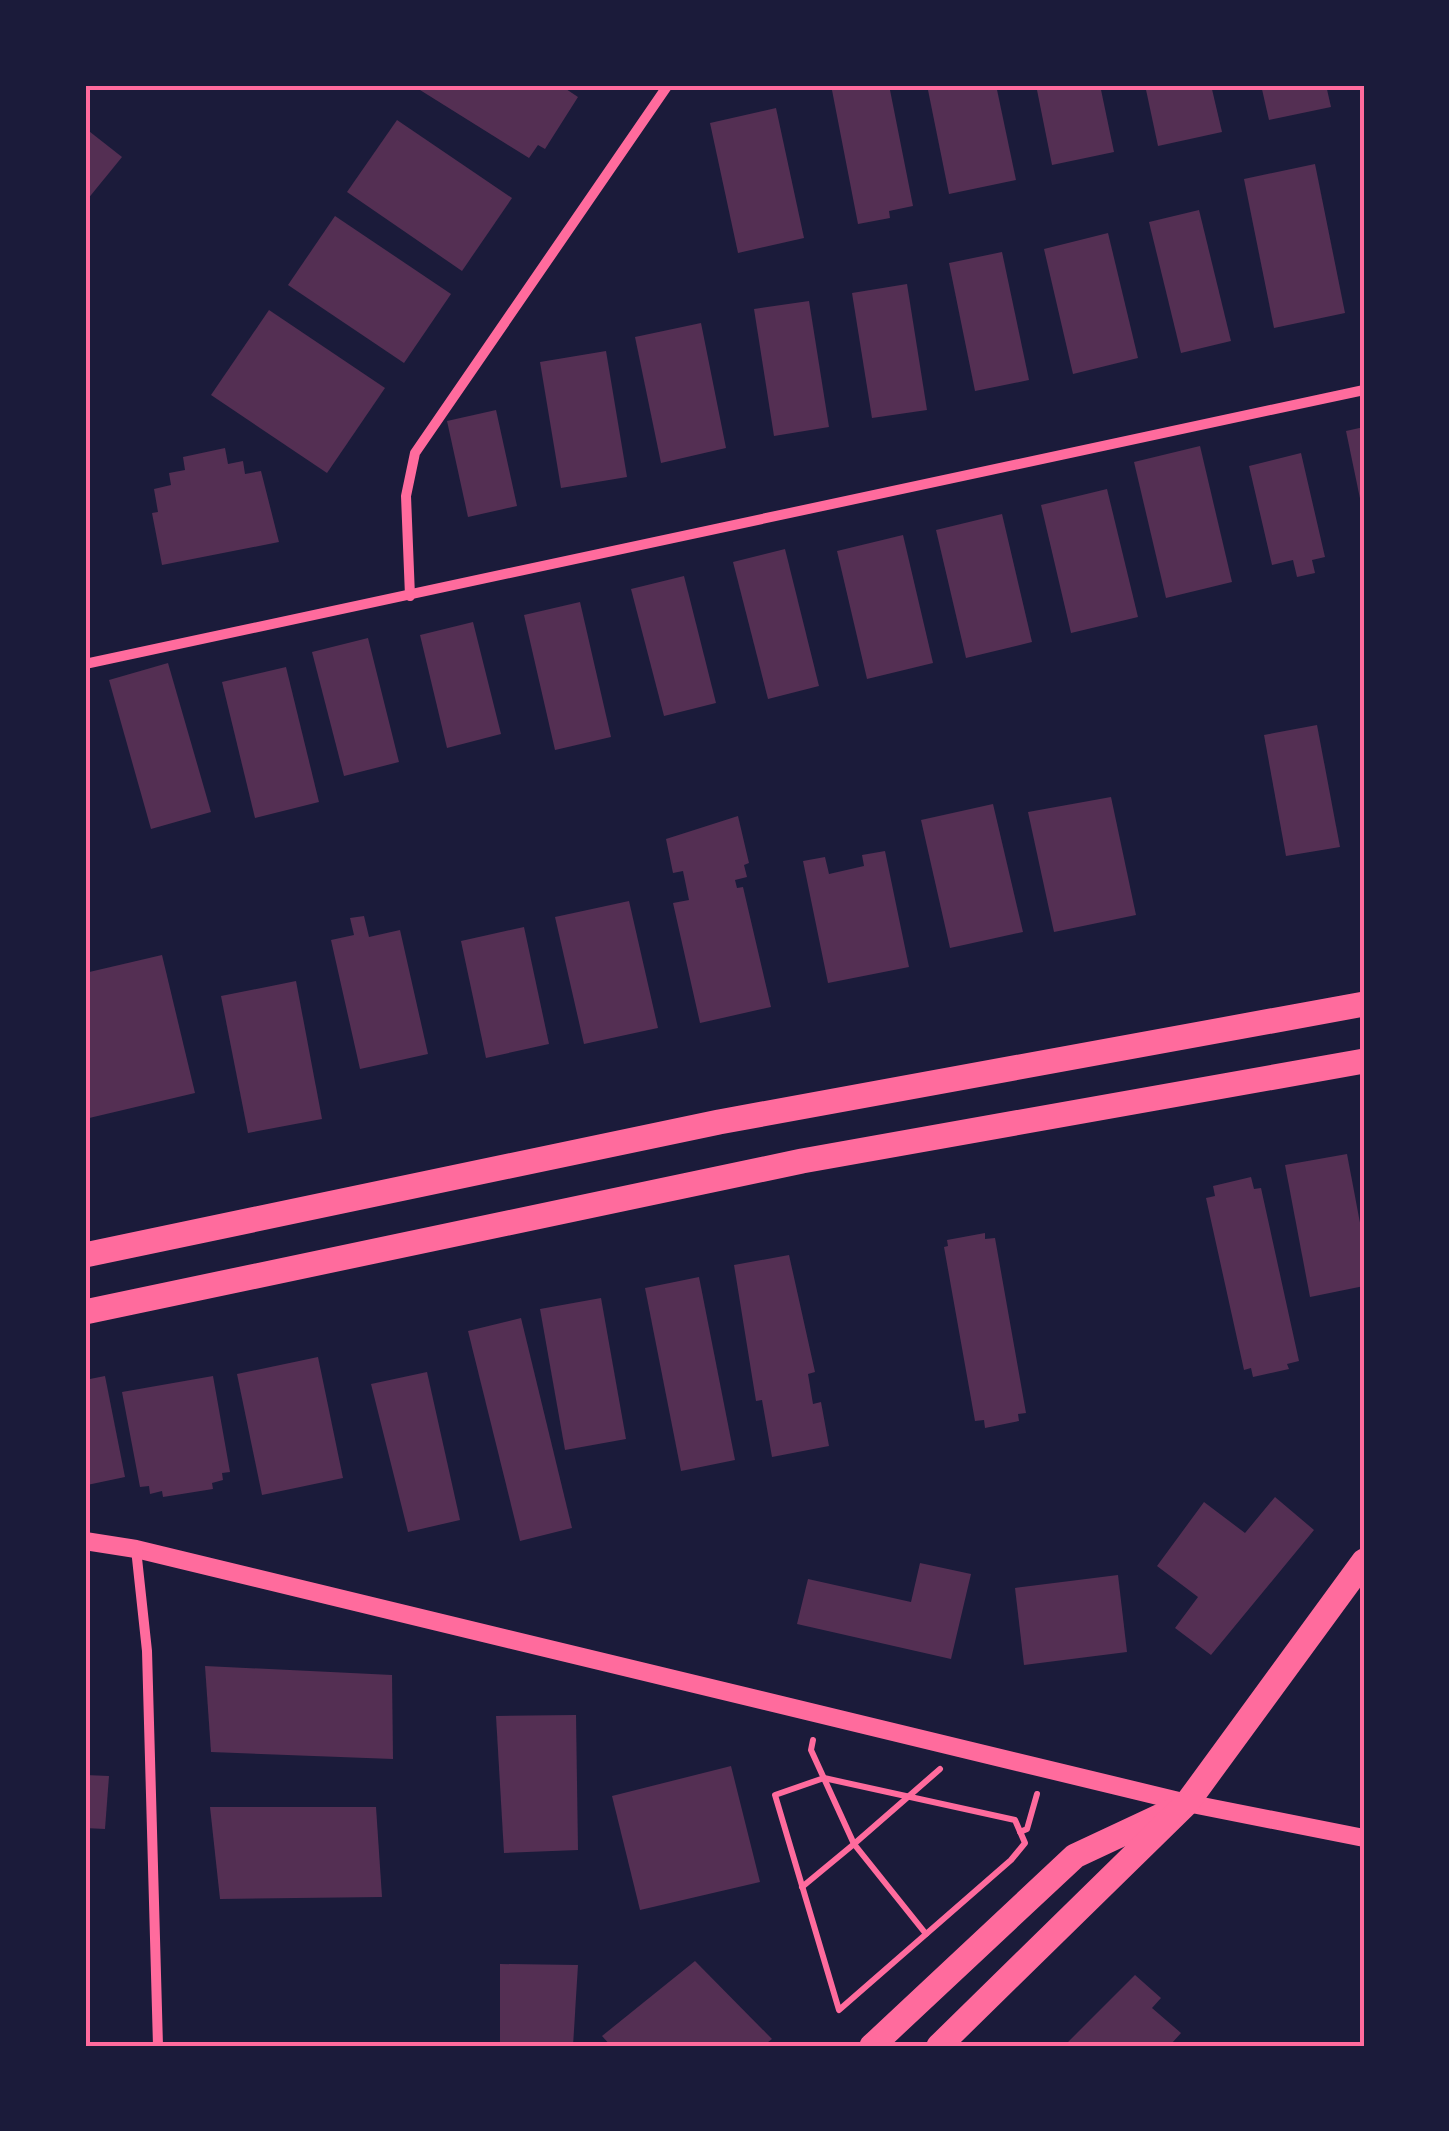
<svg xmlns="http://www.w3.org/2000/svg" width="1449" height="2131" font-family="Lora,serif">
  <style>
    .building { fill: #542f53 }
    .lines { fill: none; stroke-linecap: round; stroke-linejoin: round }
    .path { stroke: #ff6b9d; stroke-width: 6 }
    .minor { stroke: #ff6b9d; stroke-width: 10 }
    .tertiary { stroke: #ff6b9d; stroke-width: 18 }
    .primary { stroke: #ff6b9d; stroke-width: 25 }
    .neatline { fill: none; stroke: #ff6b9d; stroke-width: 4 }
  </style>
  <rect width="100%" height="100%" fill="#1b1b3a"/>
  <g class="building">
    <path d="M412,85H560L578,97L545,149L538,145L529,158Z"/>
    <path d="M831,85H889L913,206L889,211L890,218L858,224Z"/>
    <path d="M927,85H996L1016,180L949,194Z"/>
    <path d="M1036,85H1100L1114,152L1052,165Z"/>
    <path d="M1145,85H1211L1222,132L1158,146Z"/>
    <path d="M1261,85H1326L1331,107L1269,120Z"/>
    <path d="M776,108L804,238L738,253L710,123Z"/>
    <path d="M397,120L512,198L462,271L347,192Z"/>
    <path d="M85,128L122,157L87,200L85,199Z"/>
    <path d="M1315,164L1345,313L1274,328L1244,179Z"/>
    <path d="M1199,210L1231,341L1181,353L1149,222Z"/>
    <path d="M335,216L451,294L404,363L288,285Z"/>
    <path d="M1108,233L1138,358L1073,374L1044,249Z"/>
    <path d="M1002,252L1029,380L975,391L949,263Z"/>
    <path d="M907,284L927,410L872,418L852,293Z"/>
    <path d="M809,301L829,427L774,436L754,309Z"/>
    <path d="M269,310L385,388L327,473L211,395Z"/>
    <path d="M701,323L726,448L661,463L635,337Z"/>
    <path d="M606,351L627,477L561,488L540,362Z"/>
    <path d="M496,410L517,506L468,517L447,421Z"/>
    <path d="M1364,427V508H1362L1346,431Z"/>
    <path d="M1200,446L1232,582L1166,598L1134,462Z"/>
    <path d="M225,448L228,464L243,461L245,474L261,471L279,542L162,565L152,513L158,512L154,489L171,485L169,473L185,470L183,457Z"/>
    <path d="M1301,453L1325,557L1312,560L1315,573L1297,577L1293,560L1272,565L1249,466Z"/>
    <path d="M1107,489L1138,617L1071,633L1041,505Z"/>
    <path d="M1002,514L1032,642L966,658L936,530Z"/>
    <path d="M903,535L933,663L867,679L837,551Z"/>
    <path d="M785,549L819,686L768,699L733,562Z"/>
    <path d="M684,576L716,703L664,716L631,589Z"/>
    <path d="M580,602L611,737L555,750L524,615Z"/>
    <path d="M473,622L501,734L447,748L420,635Z"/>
    <path d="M368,638L399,762L344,776L312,652Z"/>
    <path d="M168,663L211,812L151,829L109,680Z"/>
    <path d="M286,667L319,802L255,818L222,682Z"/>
    <path d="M1317,725L1340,847L1286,856L1264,735Z"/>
    <path d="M1111,797L1136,915L1054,932L1028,812Z"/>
    <path d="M993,804L1023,932L950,948L921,820Z"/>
    <path d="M738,816L749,863L744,865L747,877L735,880L737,888L743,887L771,1007L700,1023L673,903L689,900L683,871L673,873L666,839Z"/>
    <path d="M885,851L909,967L828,983L803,861L825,857L829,874L864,866L862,855Z"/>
    <path d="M629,901L658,1028L584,1044L555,917Z"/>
    <path d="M364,916L369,937L400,930L428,1054L360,1069L331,940L354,935L350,918Z"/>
    <path d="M524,927L549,1044L486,1058L461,941Z"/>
    <path d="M162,955L195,1093L85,1119V973Z"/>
    <path d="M296,981L322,1119L248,1133L221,996Z"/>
    <path d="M1347,1154L1364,1244V1286L1310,1297L1285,1165Z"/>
    <path d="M1251,1177L1254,1189L1261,1188L1299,1361L1287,1364L1289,1369L1253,1377L1251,1368L1244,1370L1206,1198L1215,1196L1213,1186Z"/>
    <path d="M985,1233V1239L995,1238L1026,1413L1018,1414L1019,1421L985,1428L984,1420L975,1421L944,1247L948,1246L947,1240Z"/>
    <path d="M789,1255L815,1372L808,1374L813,1404L821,1402L829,1446L772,1457L762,1400L756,1401L734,1265Z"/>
    <path d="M699,1277L735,1460L681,1471L645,1288Z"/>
    <path d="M601,1298L626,1439L565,1450L540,1309Z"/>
    <path d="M521,1318L572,1528L520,1541L468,1331Z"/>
    <path d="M318,1357L343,1478L262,1495L237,1374Z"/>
    <path d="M427,1372L460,1520L408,1532L371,1384Z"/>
    <path d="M105,1376L125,1477L87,1485L85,1380Z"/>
    <path d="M213,1376L230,1472L222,1473L223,1480L212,1483L213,1489L163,1497L162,1491L150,1494L149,1486L140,1487L122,1392Z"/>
    <path d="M1275,1497L1314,1530L1211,1655L1175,1628L1198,1597L1157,1566L1204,1502L1245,1533Z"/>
    <path d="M920,1563L971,1574L951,1659L797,1624L808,1579L911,1602Z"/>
    <path d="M1118,1575L1127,1652L1024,1665L1015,1588Z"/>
    <path d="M205,1666L392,1675L393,1759L211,1752Z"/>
    <path d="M576,1715L578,1850L504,1853L496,1716Z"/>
    <path d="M731,1766L760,1882L640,1910L612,1796Z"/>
    <path d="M85,1775L109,1776L105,1829L85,1828Z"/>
    <path d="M210,1807H376L382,1897L220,1899Z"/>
    <path d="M695,1961L772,2039L763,2046H611L602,2036Z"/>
    <path d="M500,1964L578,1965L573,2046H500Z"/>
    <path d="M1135,1975L1161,1998L1152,2008L1181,2033L1172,2043L1176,2046L1067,2043Z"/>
  </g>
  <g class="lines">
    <g class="path">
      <path d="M813,1740L811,1750L854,1844L940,1769"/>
      <path d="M824,1778L1015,1820L1025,1843L1011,1860L839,2010L775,1795Z"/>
      <path d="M1020,1832L1027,1829L1037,1794"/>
      <path d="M802,1887L854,1844L926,1934"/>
    </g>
    <g class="minor">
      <path d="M410,596L406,496L415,453L668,85"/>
      <path d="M85,664L1364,390"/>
      <path d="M136,1549L147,1651L158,2046"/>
    </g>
    <path class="tertiary" d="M85,1541L136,1549L1187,1803L1364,1838"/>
    <g class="primary">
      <path d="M85,1255L719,1122L1364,1004"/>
      <path d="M85,1312L802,1161L1364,1061"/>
      <path d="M872,2046L1075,1856L1169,1812"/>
      <path d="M939,2046L1187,1803L1364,1561"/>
    </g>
  </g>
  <rect width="1449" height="2131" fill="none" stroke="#1b1b3a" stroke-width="175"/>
  <rect x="88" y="88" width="1274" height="1956" class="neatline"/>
</svg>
